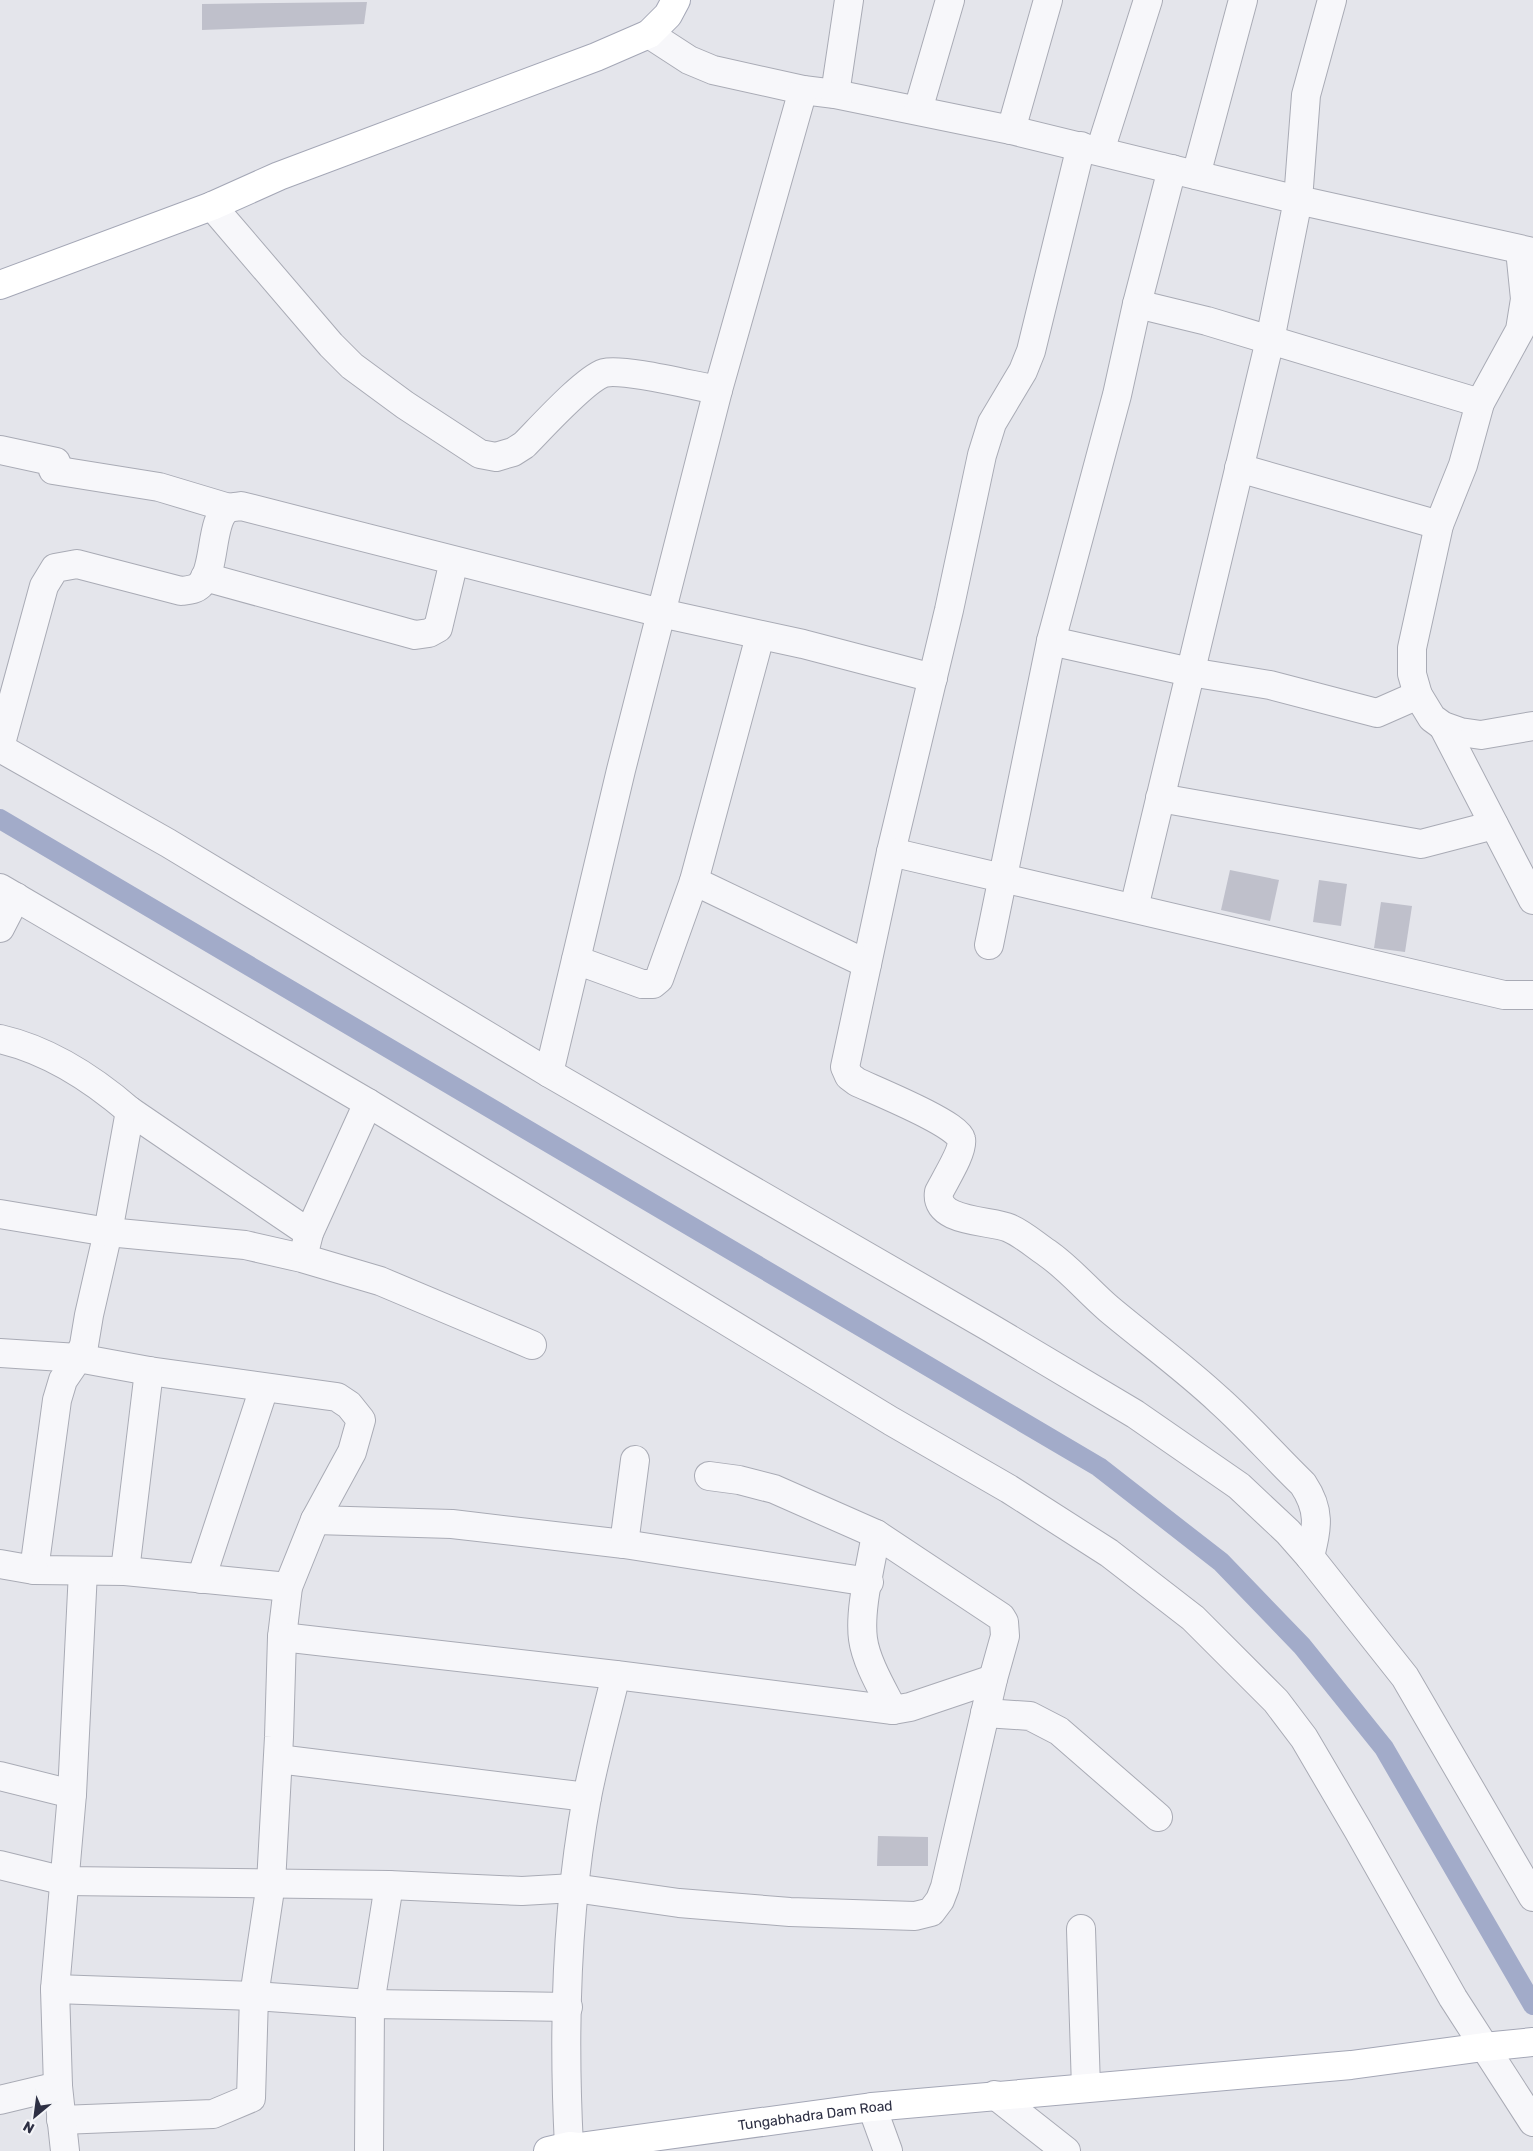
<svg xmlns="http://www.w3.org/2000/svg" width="1533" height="2151" font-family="Rubik,sans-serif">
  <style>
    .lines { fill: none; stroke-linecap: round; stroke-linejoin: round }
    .canal { stroke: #a2abc9; stroke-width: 20 }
    .building { fill: #bfc0cb }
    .minor-casing { stroke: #a9abb5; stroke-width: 30 }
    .major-casing { stroke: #a4a7b6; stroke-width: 30 }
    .minor { stroke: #f7f7fa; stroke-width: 28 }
    .major { stroke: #fff; stroke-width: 28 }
    .labels { text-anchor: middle; stroke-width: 4.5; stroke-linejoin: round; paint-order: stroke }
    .street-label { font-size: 14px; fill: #2d2f43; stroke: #f4f5f8 }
  </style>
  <rect width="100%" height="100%" fill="#e4e5eb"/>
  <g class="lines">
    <path class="canal" d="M0,819L1099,1467L1221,1562L1302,1646L1384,1748L1533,2005"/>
  </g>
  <g class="building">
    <path d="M367,2L364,24L202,30V4Z"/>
    <path d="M1230,870L1279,880L1270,921L1221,910Z"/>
    <path d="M1319,880L1347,884L1341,926L1313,922Z"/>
    <path d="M1381,902L1412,906L1405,952L1374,948Z"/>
    <path d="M878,1836L928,1837V1866H877Z"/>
  </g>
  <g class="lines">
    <defs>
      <g id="minor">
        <path d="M1332,0L1306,95L1298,200L1533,252"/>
        <path d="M649,34L689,60L713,70L803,90L835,94L1011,130L1298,200L1270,340L1134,908"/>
        <path d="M835,94L849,0"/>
        <path d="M918,110L950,0"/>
        <path d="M1011,130L1048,0"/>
        <path d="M1081,146L1031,351L1023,371L992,423L982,455L949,610L891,852L845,1067L849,1076L857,1082C874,1090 958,1124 961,1139C964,1150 945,1180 939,1192C934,1223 991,1220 1009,1228C1023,1234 1035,1245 1047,1253C1070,1269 1088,1291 1109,1309C1146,1340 1185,1368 1220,1401C1249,1427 1275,1457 1303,1484C1321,1511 1317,1527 1310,1557"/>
        <path d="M1100,151L1148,0"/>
        <path d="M1196,175L1243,0"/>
        <path d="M212,206L331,345L352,366L405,405L480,454L496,457L513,452L524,445C540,429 585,379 604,373C624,368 694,386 718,390"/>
        <path d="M1520,250L1525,299L1520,330L1480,403L1463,465L1439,525L1412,648V674L1418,695L1432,718L1443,726L1460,732L1481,735L1533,726"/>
        <path d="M1137,304L1207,321L1480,403"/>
        <path d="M0,450L56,462"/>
        <path d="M1239,468L1439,525"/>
        <path d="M53,470L159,487L229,508"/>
        <path d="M205,577L415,635L429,633L438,628L454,561"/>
        <path d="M1051,641L1190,672L1270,685L1377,713L1418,695"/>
        <path d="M1443,726L1533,900"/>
        <path d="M0,747L44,586L55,568L77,564L181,591C188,590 195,590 200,585C217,570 209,518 229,508C232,507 237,507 241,506L661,613L803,644L933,678"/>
        <path d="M0,748L168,843L549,1073L989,1327L1135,1414L1239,1486L1288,1532L1310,1557L1405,1677L1533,1897"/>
        <path d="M1160,798L1421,844L1494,825"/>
        <path d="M891,852L1504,995H1533"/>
        <path d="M694,881L867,964"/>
        <path d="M0,888L368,1103L891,1421L1009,1489L1109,1553L1193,1618L1276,1701L1304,1738L1358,1830L1453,1998L1533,2122"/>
        <path d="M0,928L16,897"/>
        <path d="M989,945L1051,641L1117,395L1137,304L1172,169"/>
        <path d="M576,960L642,984H653L659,979L694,881L760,636"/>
        <path d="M0,1039C48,1050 93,1079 130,1111L309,1233"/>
        <path d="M549,1073L621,770L718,390L803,90"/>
        <path d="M130,1111L108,1232L89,1315L84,1345L78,1358L63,1380L57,1400L34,1570L125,1571L288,1587"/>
        <path d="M0,1214L108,1232L245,1245L302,1258L380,1281L532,1345"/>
        <path d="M305,1249L309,1233L368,1103"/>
        <path d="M0,1353L78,1358L149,1371L337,1397L349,1405L361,1420L352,1452L315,1520L288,1587L282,1637L279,1737L271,1883L254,1996L251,2098L213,2114L61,2120"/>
        <path d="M315,1520L452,1524L624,1544L869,1582"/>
        <path d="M876,1534C871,1565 859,1609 863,1639C866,1662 883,1690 893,1710"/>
        <path d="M624,1544L635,1460"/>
        <path d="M0,1564L34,1570"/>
        <path d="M125,1571L149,1371"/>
        <path d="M201,1579L264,1388"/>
        <path d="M282,1637L616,1675L893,1710L910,1707L993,1679"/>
        <path d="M985,1713L1030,1716L1059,1731L1158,1817"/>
        <path d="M278,1759L587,1797"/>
        <path d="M0,1776L72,1794"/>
        <path d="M0,1865L65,1881L389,1885L522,1891L574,1888L679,1903L790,1912L915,1916L931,1912L940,1900L945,1887L993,1679L1005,1636L1004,1622L1001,1617L876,1534L774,1489L739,1480L709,1476"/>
        <path d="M1081,1929L1086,2088"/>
        <path d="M55,1989L254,1996L370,2004L568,2007"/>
        <path d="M995,2095L1066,2151"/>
        <path d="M0,2100L58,2086"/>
        <path d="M872,2107L888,2151"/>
        <path d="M569,2146C563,2031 566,1911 587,1797C595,1756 606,1716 616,1675"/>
        <path d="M65,2151L58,2086L55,1989L72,1794L83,1571"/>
        <path d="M369,2151L370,2004L389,1885"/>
      </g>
      <g id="major">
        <path d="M0,285L212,206L279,176L596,57L649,34L668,15L676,0"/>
        <path id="s1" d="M548,2151L569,2146L579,2147L872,2107L1351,2065L1484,2047L1533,2042"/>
      </g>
    </defs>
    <use href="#minor" class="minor-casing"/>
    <use href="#major" class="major-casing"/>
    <use href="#minor" class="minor"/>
    <use href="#major" class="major"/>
  </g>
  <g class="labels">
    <g class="street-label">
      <text dy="5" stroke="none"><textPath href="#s1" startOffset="270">Tungabhadra Dam Road</textPath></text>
    </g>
  </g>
  <g transform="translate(35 2116) rotate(209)" stroke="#f4f5f8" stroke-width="4" paint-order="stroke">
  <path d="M0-4L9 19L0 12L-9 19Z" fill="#2d2f43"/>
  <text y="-8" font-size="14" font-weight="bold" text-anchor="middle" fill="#2d2f43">N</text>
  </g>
</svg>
